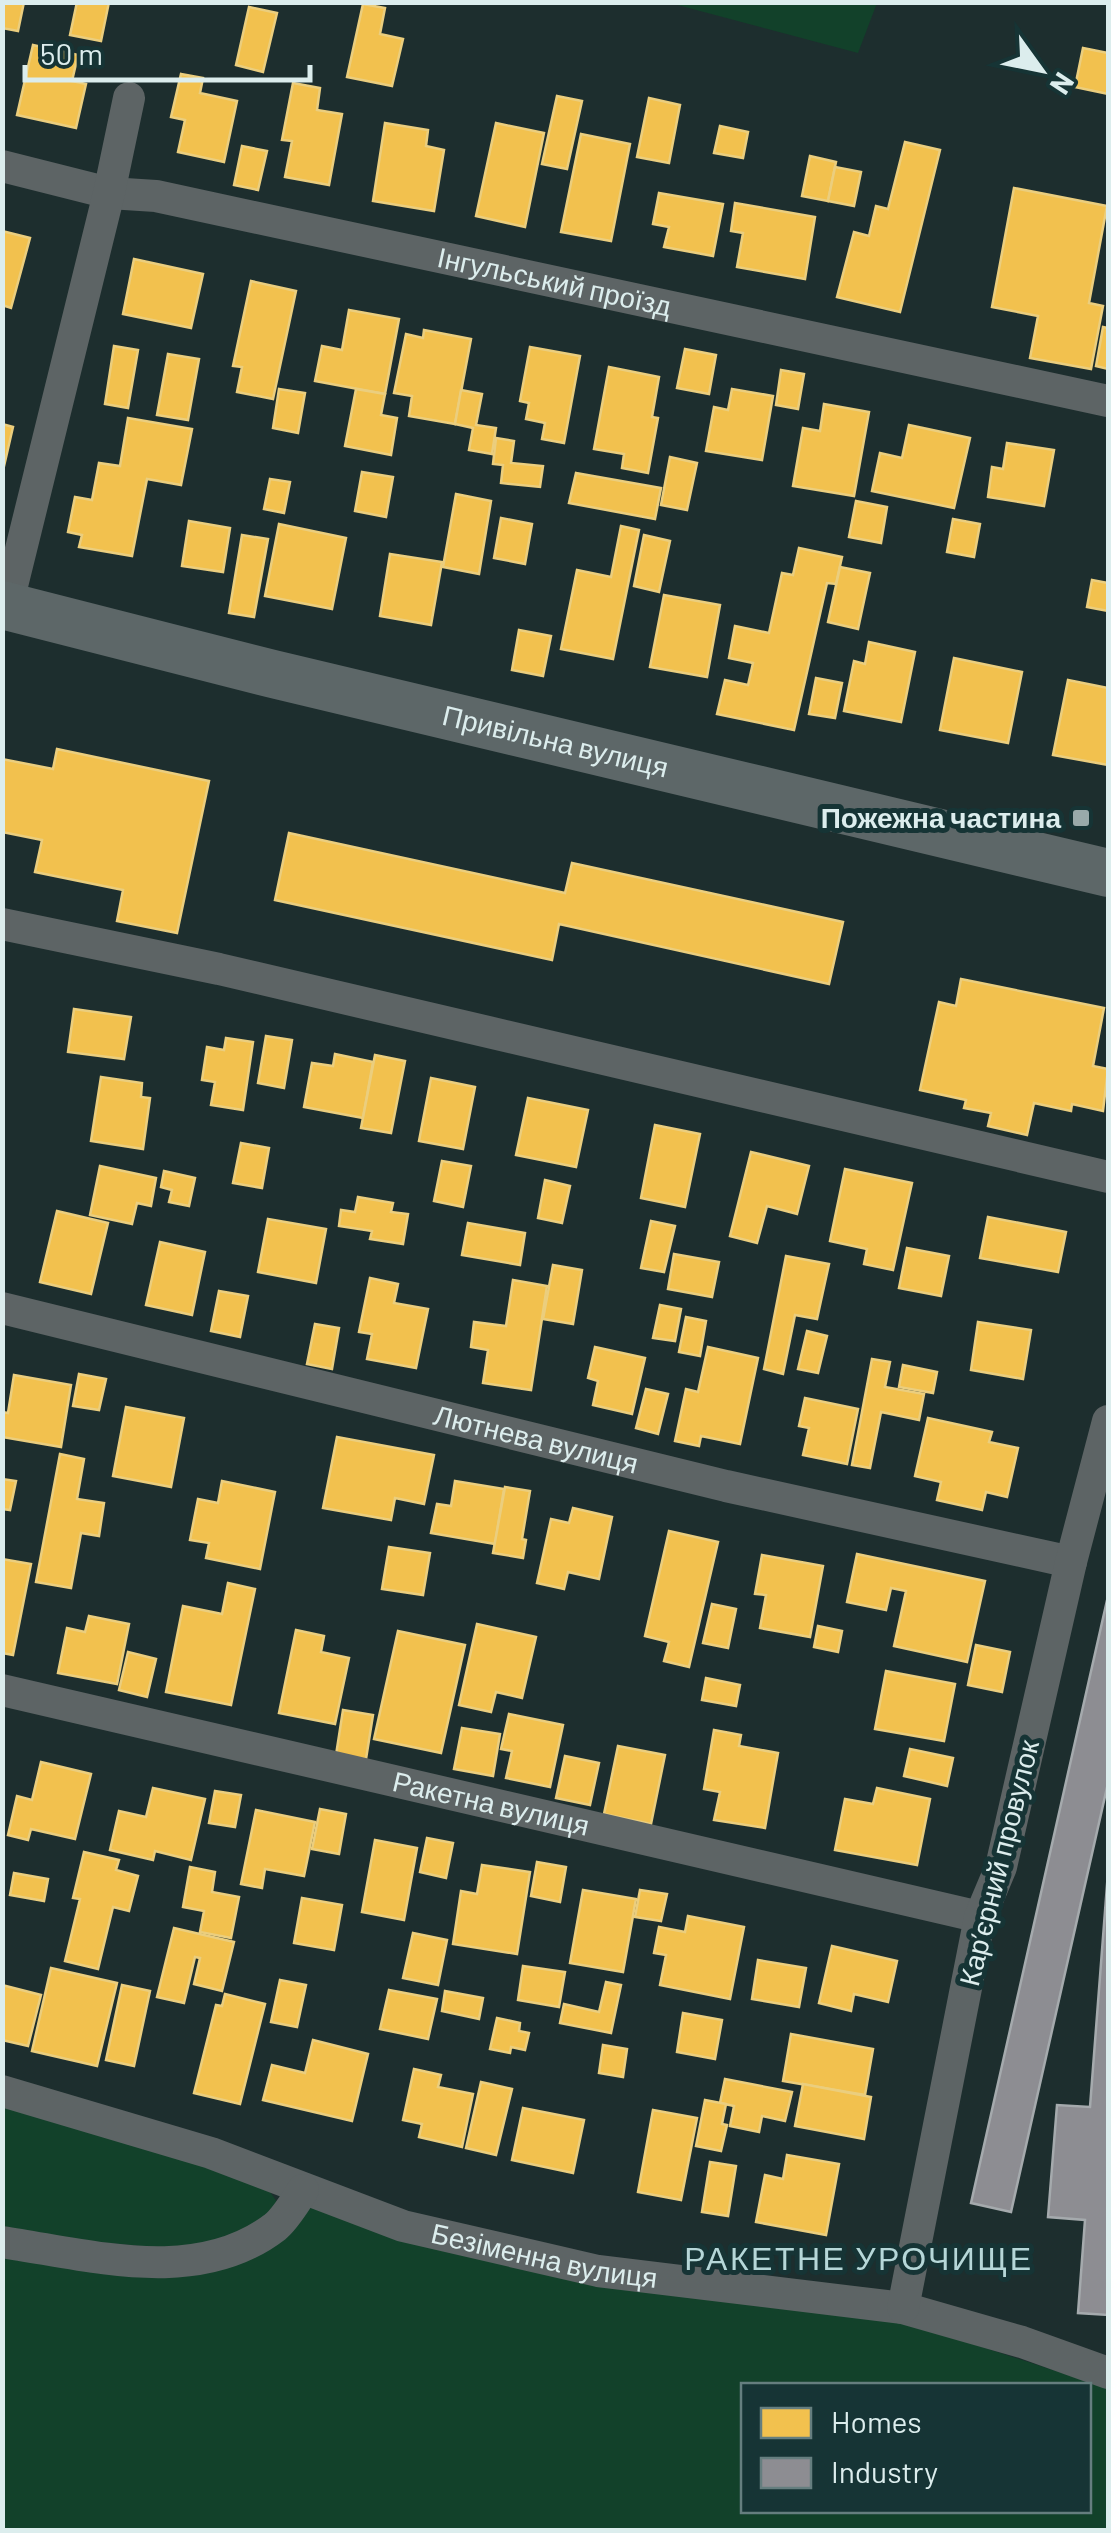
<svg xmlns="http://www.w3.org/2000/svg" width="1111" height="2533" font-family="Barlow,sans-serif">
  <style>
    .green { fill: #12412a; fill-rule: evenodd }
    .homes { fill: #f2c14e; stroke: #ebce7e; stroke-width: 2.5 }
    .industry { fill: #8d8d92; stroke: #a5aaad; stroke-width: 2.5 }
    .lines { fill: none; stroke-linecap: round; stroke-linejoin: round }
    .street { stroke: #5d6465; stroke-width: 32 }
    .secondary { stroke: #5d6768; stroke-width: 48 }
    .poi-dot { fill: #9aa; stroke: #163435; stroke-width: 4 }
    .labels { text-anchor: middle; stroke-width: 10; stroke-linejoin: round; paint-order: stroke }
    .street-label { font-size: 28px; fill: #dceded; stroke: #163435 }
    .poi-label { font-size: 28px; font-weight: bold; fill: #dceded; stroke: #163435; text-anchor: end }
    .quarter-label { font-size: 32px; letter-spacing: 2.5px; fill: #b6d7d8; stroke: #163435 }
  </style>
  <rect width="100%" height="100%" fill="#1d2e2e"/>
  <g class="green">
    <path d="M670,3H877L858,53Z"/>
    <path d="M2,2103L264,2183L277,2202L272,2218L215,2253L3,2233Z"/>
    <path d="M309,2204L902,2321L1108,2388V2530H3V2252L177,2268ZM744,2386H1088V2510H744Z"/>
  </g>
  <g class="homes">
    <path d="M2,2H24L18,31L2,28Z"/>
    <path d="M77,2H109L101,41L70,35Z"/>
    <path d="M363,4L385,8L380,34L403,39L392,86L347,77Z"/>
    <path d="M249,7L277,13L263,72L236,65Z"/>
    <path d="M33,45L78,55L72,81L86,84L76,128L17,115Z"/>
    <path d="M1083,48L1108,53V94L1075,87Z"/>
    <path d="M181,74L203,78L200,93L237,101L224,162L178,152L185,120L171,117Z"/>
    <path d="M293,83L320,88L317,110L342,114L329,185L285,177L292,141L282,140Z"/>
    <path d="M557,96L582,101L567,169L542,164Z"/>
    <path d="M649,98L680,105L669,163L637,157Z"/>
    <path d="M385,123L428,130L426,146L444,150L434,211L373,201Z"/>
    <path d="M496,123L544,133L525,227L476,216Z"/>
    <path d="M720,126L748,132L743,158L714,153Z"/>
    <path d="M581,134L630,144L611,241L561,232Z"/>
    <path d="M905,142L940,150L900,312L837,297L854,232L869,236L876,206L888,209Z"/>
    <path d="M242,146L267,151L258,190L234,185Z"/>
    <path d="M810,156L836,162L828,201L802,196Z"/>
    <path d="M835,167L861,172L854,206L828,201Z"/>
    <path d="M1014,188L1107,206L1089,303L1103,306L1091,369L1030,358L1038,316L992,307Z"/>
    <path d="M659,193L723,204L713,256L664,247L669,227L653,224Z"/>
    <path d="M735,203L815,217L805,279L737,267L743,233L731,231Z"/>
    <path d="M2,231L30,238L11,308L2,305Z"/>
    <path d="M134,259L203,274L191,328L123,314Z"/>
    <path d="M251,281L296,291L273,399L237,392L242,367L233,366Z"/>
    <path d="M349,310L399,319L385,394L315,381L322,346L342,350Z"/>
    <path d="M1103,327L1108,328V369L1096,366Z"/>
    <path d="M424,330L471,339L455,424L409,416L412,396L394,393L406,334L423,338Z"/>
    <path d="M114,346L138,350L128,408L105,404Z"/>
    <path d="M530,347L580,356L564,443L542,439L545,423L526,419L529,403L520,401Z"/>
    <path d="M685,349L716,355L709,394L677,388Z"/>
    <path d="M168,354L199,359L188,420L157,415Z"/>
    <path d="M609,367L659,377L652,417L658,418L648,473L622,468L624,454L594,449Z"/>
    <path d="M781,370L804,374L798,409L776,405Z"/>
    <path d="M279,389L305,393L298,433L273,428Z"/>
    <path d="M356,389L385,394L381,415L397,418L391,455L345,446Z"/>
    <path d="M732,389L773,396L762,460L706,451L714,407L728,410Z"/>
    <path d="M461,390L482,394L476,425L496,428L492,454L469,450L473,428L455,424Z"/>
    <path d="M824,404L869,412L854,496L793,486L803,428L820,431Z"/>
    <path d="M128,418L192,429L181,485L147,479L132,556L79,547L82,535L68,532L75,497L92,500L99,463L120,466Z"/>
    <path d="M2,424L13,427L2,475Z"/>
    <path d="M909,425L970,438L954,508L872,491L880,453L902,458Z"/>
    <path d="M496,438L514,441L511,463L543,466L540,487L501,483L503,465L493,464Z"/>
    <path d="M1007,443L1054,450L1044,506L988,497L992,467L1003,469Z"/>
    <path d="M670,457L697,463L687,510L661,505Z"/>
    <path d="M362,472L393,477L386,517L355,511Z"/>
    <path d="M576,473L661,488L655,519L569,503Z"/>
    <path d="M270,479L290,482L284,513L264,509Z"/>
    <path d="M456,494L491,501L479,574L443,567Z"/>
    <path d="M856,501L887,507L881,543L849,537Z"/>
    <path d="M501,518L532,524L525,564L494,558Z"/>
    <path d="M953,519L980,524L974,557L947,552Z"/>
    <path d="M189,521L230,528L223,572L182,566Z"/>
    <path d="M279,524L346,538L332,609L265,596Z"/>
    <path d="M621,526L639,530L613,659L561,649L577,570L611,577Z"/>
    <path d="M242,535L268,539L254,617L229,613Z"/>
    <path d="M644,535L670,541L659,592L634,586Z"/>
    <path d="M799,548L842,557L836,584L827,583L794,730L717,714L725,680L748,685L753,663L729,658L735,626L769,633L782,573L793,575Z"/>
    <path d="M390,554L442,562L431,625L380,616Z"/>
    <path d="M840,567L870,573L858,629L828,622Z"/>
    <path d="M1092,580L1108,583V611L1087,607Z"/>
    <path d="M664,595L720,605L707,677L650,667Z"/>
    <path d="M519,630L551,636L543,676L512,670Z"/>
    <path d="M869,642L915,652L901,722L844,711L854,661L865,664Z"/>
    <path d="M954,658L1022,672L1008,743L940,730Z"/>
    <path d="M816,678L842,683L835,718L809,714Z"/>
    <path d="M1068,680L1108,688V765L1053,755Z"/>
    <path d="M57,749L209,781L177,933L117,921L123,890L35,872L42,840L2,832V759L53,769Z"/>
    <path d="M289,833L565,893L572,863L843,922L829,984L559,924L552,960L275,900Z"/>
    <path d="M961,979L1104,1008L1093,1066L1108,1069L1103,1111L1072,1104L1071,1111L1034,1103L1027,1135L988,1126L991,1113L964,1108L966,1100L920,1090L939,1002L956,1006Z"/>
    <path d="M74,1009L131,1017L124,1059L68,1052Z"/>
    <path d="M266,1036L292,1040L284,1088L258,1083Z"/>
    <path d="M226,1038L253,1042L243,1110L211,1105L215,1082L202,1080L207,1047L224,1050Z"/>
    <path d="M335,1054L373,1062L363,1118L304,1107L312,1063L333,1066Z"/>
    <path d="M375,1055L405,1061L391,1133L361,1128Z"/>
    <path d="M101,1077L142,1083L141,1097L150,1098L143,1149L91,1141Z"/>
    <path d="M431,1078L475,1087L463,1149L419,1141Z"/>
    <path d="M528,1098L588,1110L576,1167L516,1155Z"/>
    <path d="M655,1125L700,1134L685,1207L641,1198Z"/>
    <path d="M241,1143L269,1148L262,1188L233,1183Z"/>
    <path d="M751,1152L809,1166L797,1214L767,1206L757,1243L730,1236Z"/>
    <path d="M442,1161L471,1166L463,1207L434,1201Z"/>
    <path d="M100,1166L156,1178L151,1206L137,1203L132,1224L90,1215Z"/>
    <path d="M845,1169L912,1183L893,1270L864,1264L867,1249L830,1241Z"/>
    <path d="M164,1171L195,1178L189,1206L169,1202L172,1190L161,1187Z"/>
    <path d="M545,1180L570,1186L562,1223L538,1218Z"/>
    <path d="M358,1197L393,1203L391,1212L408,1214L403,1244L370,1239L372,1231L339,1226L341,1210L355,1212Z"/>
    <path d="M57,1211L108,1223L91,1294L40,1282Z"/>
    <path d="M988,1217L1066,1232L1058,1272L980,1258Z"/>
    <path d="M268,1219L326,1229L316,1283L258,1272Z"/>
    <path d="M651,1221L675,1226L664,1272L641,1268Z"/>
    <path d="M468,1223L525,1233L520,1265L462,1255Z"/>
    <path d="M160,1242L205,1252L192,1315L146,1305Z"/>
    <path d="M907,1248L949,1256L941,1296L899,1288Z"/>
    <path d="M674,1254L719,1262L712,1297L668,1289Z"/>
    <path d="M786,1256L829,1264L817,1319L795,1315L783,1374L764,1369Z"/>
    <path d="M553,1265L582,1270L573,1324L543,1319Z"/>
    <path d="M370,1278L398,1284L394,1303L428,1309L416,1368L367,1359L372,1334L359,1332Z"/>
    <path d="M513,1280L547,1286L531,1390L483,1383L488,1350L471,1347L474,1322L506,1326Z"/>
    <path d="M219,1291L248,1296L240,1337L211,1331Z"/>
    <path d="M660,1305L681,1309L675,1341L653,1338Z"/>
    <path d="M686,1317L706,1321L700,1356L679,1352Z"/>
    <path d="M978,1322L1031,1330L1023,1379L971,1370Z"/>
    <path d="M315,1324L339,1328L332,1369L307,1364Z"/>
    <path d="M807,1331L827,1336L818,1373L798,1369Z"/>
    <path d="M595,1347L645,1358L632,1414L593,1405L598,1381L588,1378Z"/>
    <path d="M708,1347L758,1358L740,1444L701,1436L699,1446L675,1441L686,1389L698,1392Z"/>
    <path d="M872,1359L890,1362L885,1387L924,1394L919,1420L881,1412L870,1468L852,1465Z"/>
    <path d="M903,1365L937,1372L933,1393L899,1387Z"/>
    <path d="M79,1374L106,1379L99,1410L73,1406Z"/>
    <path d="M14,1375L71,1385L61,1447L2,1437V1412L8,1413Z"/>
    <path d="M646,1389L668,1394L658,1434L636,1428Z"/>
    <path d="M805,1398L858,1409L847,1464L803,1455L809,1428L799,1426Z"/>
    <path d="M126,1407L184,1418L171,1487L113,1476Z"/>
    <path d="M928,1418L992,1432L989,1442L1018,1448L1007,1497L986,1492L982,1510L937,1500L941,1482L915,1476Z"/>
    <path d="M337,1437L434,1455L424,1504L395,1498L391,1520L323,1508Z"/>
    <path d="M60,1454L84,1459L77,1499L104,1503L99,1536L81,1533L71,1588L36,1582Z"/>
    <path d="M2,1479L16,1481L10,1510L2,1509Z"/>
    <path d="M222,1481L275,1492L260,1569L206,1558L209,1543L190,1540L198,1499L218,1503Z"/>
    <path d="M455,1481L504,1489L495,1544L431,1533L437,1504L451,1506Z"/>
    <path d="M505,1487L530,1491L522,1539L526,1540L523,1558L493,1553Z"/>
    <path d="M573,1508L612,1517L599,1579L568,1572L564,1589L537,1583L551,1519L569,1523Z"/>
    <path d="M669,1531L718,1542L689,1667L664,1661L669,1642L645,1636Z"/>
    <path d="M389,1547L430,1553L423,1595L382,1589Z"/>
    <path d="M857,1554L985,1581L967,1662L894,1646L906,1591L891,1588L886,1610L847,1602Z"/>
    <path d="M762,1555L823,1566L810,1637L760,1628L766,1595L755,1594Z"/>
    <path d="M2,1559L31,1564L13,1655L2,1653Z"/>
    <path d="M228,1583L255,1589L231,1705L166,1692L183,1606L222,1614Z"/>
    <path d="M712,1604L736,1609L728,1648L703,1643Z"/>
    <path d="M89,1616L129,1624L117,1684L58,1673L67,1628L85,1632Z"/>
    <path d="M477,1624L536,1637L522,1698L496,1692L491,1712L459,1705Z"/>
    <path d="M818,1626L842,1631L838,1652L814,1647Z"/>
    <path d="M296,1630L324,1636L321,1652L349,1658L335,1724L279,1713Z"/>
    <path d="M398,1631L465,1645L441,1753L374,1739Z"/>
    <path d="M976,1645L1010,1652L1002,1692L968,1685Z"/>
    <path d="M128,1652L156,1659L147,1697L119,1690Z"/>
    <path d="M886,1671L955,1684L944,1741L875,1729Z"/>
    <path d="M706,1678L740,1685L736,1706L702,1700Z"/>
    <path d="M343,1710L373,1715L366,1759L336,1755Z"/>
    <path d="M509,1714L563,1725L550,1787L506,1778L512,1751L501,1749Z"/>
    <path d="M462,1728L500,1734L493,1776L454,1769Z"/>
    <path d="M714,1730L741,1735L739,1746L778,1753L765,1828L714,1820L720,1792L704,1789Z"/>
    <path d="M618,1746L665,1755L651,1824L604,1814Z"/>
    <path d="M910,1749L953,1758L947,1786L904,1776Z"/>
    <path d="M565,1756L599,1763L590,1805L556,1798Z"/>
    <path d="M41,1762L91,1774L75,1839L31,1829L28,1840L8,1835L17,1796L32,1800Z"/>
    <path d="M153,1788L205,1799L191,1860L155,1851L153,1860L110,1850L119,1811L146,1817Z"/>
    <path d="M877,1788L930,1799L917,1865L835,1850L845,1799L873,1804Z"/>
    <path d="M215,1791L241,1795L235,1827L209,1823Z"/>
    <path d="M320,1809L346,1814L339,1854L312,1849Z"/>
    <path d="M256,1810L315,1822L304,1876L265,1869L262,1888L241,1884Z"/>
    <path d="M427,1838L453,1843L446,1878L420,1872Z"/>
    <path d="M375,1840L417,1848L404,1920L362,1912Z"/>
    <path d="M84,1852L119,1860L116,1870L138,1876L129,1911L113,1907L98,1969L65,1961L80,1899L73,1898Z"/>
    <path d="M537,1862L566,1867L560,1902L531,1896Z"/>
    <path d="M482,1865L530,1872L517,1954L453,1944L461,1891L477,1894Z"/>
    <path d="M190,1867L215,1872L212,1892L239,1897L231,1938L200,1932L204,1911L183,1907Z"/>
    <path d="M14,1873L48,1879L44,1901L10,1895Z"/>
    <path d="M583,1890L636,1899L623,1972L570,1963Z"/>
    <path d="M640,1890L667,1894L661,1921L635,1917Z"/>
    <path d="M302,1898L342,1905L334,1950L294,1943Z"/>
    <path d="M688,1916L744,1927L730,1999L660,1985L666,1955L654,1953L659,1927L685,1932Z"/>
    <path d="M174,1928L234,1942L222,1991L194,1984L200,1958L195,1957L184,2003L157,1997Z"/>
    <path d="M413,1933L447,1940L438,1985L403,1978Z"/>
    <path d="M832,1946L897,1961L888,2002L854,1994L851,2011L819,2003Z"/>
    <path d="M758,1960L806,1968L799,2007L752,1999Z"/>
    <path d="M523,1966L565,1972L559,2007L518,2000Z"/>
    <path d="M51,1968L117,1983L97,2066L32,2051Z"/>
    <path d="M280,1980L306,1985L297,2027L271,2022Z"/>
    <path d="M606,1982L621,1985L611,2033L560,2023L564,2004L599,2012Z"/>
    <path d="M2,1985L41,1995L28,2046L2,2040Z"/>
    <path d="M122,1985L150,1991L134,2066L106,2060Z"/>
    <path d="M389,1990L437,1999L428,2039L380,2029Z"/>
    <path d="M445,1991L483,1998L479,2019L442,2011Z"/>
    <path d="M225,1994L265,2004L240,2104L194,2093L216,2005L222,2006Z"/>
    <path d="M683,2013L722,2020L715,2059L677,2052Z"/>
    <path d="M497,2018L520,2023L519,2031L529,2033L525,2050L511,2047L510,2053L490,2049Z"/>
    <path d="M791,2034L873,2049L865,2095L783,2081Z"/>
    <path d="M313,2040L368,2054L352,2121L263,2100L272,2065L305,2073Z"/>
    <path d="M603,2045L627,2049L623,2077L599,2073Z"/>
    <path d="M414,2069L441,2075L438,2087L473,2094L462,2147L419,2137L422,2124L403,2120Z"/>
    <path d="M725,2079L792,2092L785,2121L762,2116L759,2132L730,2126L734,2106L720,2103Z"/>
    <path d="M481,2082L512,2089L496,2155L466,2148Z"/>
    <path d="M803,2084L871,2097L864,2139L795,2126Z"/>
    <path d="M705,2100L726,2104L722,2124L727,2125L721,2151L696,2146Z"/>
    <path d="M523,2108L584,2120L573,2173L512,2160Z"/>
    <path d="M653,2110L697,2118L681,2200L638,2192Z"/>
    <path d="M787,2155L839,2164L826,2235L756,2222L765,2175L783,2179Z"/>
    <path d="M710,2162L736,2166L728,2216L702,2212Z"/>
  </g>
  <g class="industry">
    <path d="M1108,1596V1783L1011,2212L971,2203Z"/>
    <path d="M1108,1872V2315L1078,2313L1085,2220L1048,2217L1057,2105L1090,2107Z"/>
  </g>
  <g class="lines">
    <g class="street">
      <path id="s1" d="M2,166L109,193L156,196L1108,401"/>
      <path d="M7,606L109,193L129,98"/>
      <path d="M2,924L219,969L1108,1177"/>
      <path id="s2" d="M2,1308L726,1486L1071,1562"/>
      <path id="s3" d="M2,1690L980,1917"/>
      <path id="s4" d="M2,2091L211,2153L403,2226L598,2271L903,2308L1022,2342L1108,2373"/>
      <path d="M2,2242C91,2255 197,2287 275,2227C286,2218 295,2202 303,2190"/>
      <path d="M903,2308L980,1917L1001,1867L1071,1562L1108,1421"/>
    </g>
    <path class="secondary" id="s5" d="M2,605L273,674L1108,873"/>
  </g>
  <rect class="poi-dot" x="1071" y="808" width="20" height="20" rx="5"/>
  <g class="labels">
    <g class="street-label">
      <text dy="10" stroke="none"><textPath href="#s1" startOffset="565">Інгульський проїзд</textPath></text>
      <text dy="10" stroke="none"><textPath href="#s5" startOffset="570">Привільна вулиця</textPath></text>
      <text dy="10" stroke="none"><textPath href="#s2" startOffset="550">Лютнева вулиця</textPath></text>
      <text dy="10" stroke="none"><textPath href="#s3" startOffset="502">Ракетна вулиця</textPath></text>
      <text transform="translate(999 1863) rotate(-76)" y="10">Карʼєрний провулок</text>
      <text dy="10" stroke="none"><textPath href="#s4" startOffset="568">Безіменна вулиця</textPath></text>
    </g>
    <g class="poi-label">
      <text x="1061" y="828">Пожежна частина</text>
    </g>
    <g class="quarter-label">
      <text x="859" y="2270">РАКЕТНЕ УРОЧИЩЕ</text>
    </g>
  </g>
  <rect width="1111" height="2533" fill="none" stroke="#dceded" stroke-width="10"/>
  <rect x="741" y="2383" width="350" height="130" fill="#163435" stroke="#657e7f" stroke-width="2.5"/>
  <rect x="761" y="2408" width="50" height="30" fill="#f2c14e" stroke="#657e7f" stroke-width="2.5"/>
  <text x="831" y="2433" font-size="30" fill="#dceded">Homes</text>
  <rect x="761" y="2458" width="50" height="30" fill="#8d8d92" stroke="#657e7f" stroke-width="2.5"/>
  <text x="831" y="2483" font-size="30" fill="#dceded">Industry</text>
  <g transform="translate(1041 70) rotate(123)" stroke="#163435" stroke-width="8" paint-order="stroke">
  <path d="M0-8L18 38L0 25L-18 38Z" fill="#dceded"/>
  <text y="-15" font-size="28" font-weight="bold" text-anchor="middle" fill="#dceded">N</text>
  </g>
  <path d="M25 65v15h285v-15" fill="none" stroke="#dceded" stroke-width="5"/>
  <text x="40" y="65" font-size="30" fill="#dceded" stroke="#163435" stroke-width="8" paint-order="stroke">50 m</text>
</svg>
